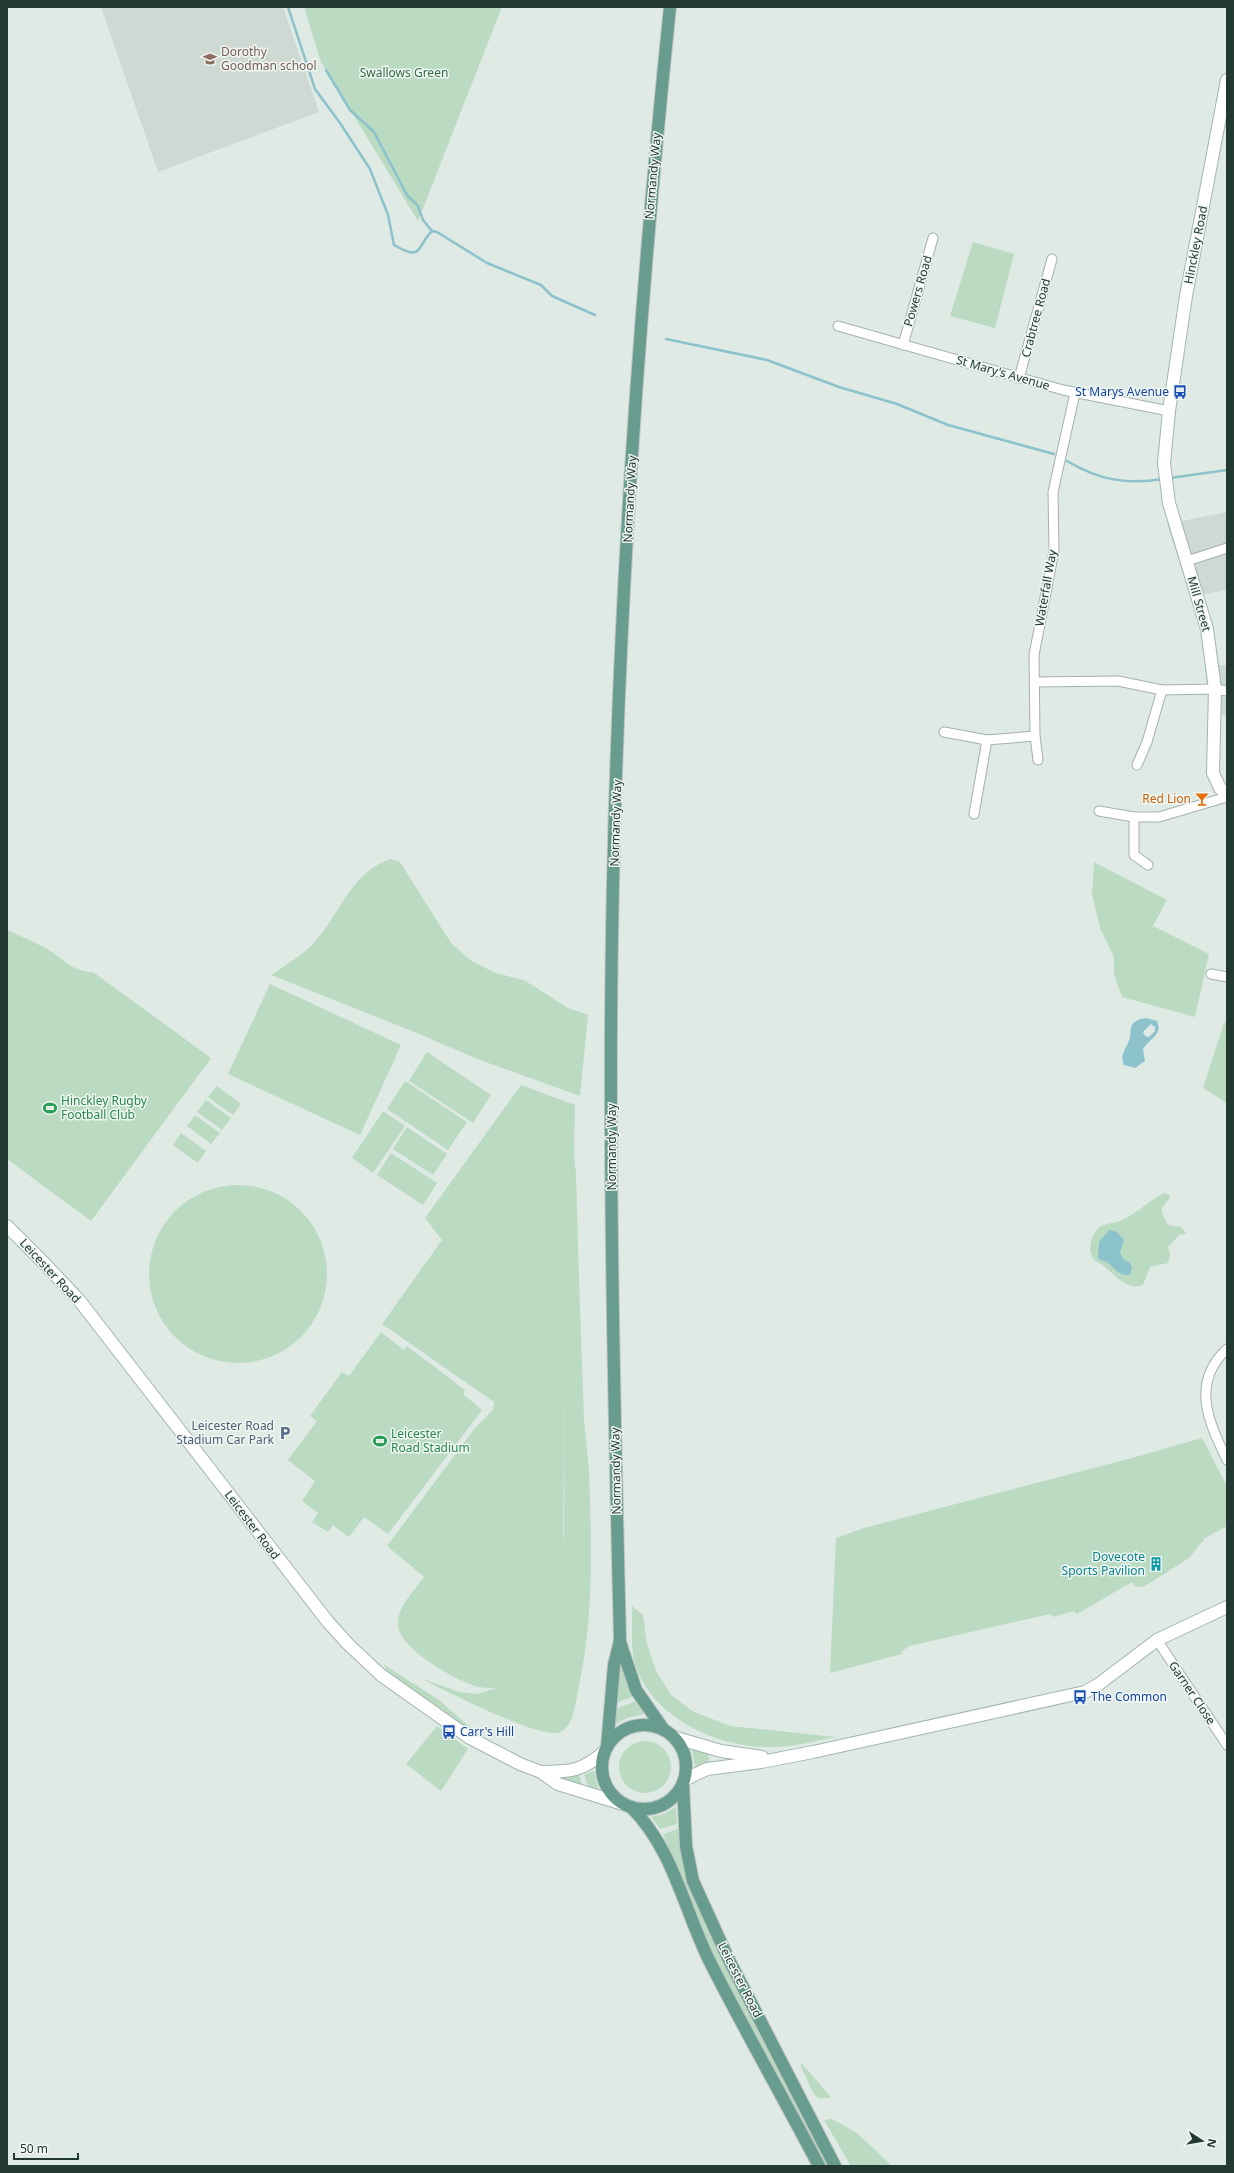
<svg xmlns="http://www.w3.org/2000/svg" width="1234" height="2173" font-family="'Noto Sans',sans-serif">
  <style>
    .built { fill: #ced9d4 }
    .green { fill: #badac2; fill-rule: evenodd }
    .water { fill: #8bc2cb; fill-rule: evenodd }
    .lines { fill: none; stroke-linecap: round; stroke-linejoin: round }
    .stream { stroke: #8bc2cb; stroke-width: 2.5 }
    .street-casing { stroke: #a3b1ac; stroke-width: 11 }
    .secondary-casing { stroke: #a0b5ad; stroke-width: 14 }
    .primary-casing { stroke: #bdc4c2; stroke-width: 14 }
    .street { stroke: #fff; stroke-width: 9 }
    .secondary { stroke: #fff; stroke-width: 12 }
    .primary { stroke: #679c8e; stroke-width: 12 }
    .labels { text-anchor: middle; stroke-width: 3; stroke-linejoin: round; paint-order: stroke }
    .education-label { font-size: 12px; fill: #785e54; stroke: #f0f7f3; text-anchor: start }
    .park-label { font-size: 12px; fill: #2f6c46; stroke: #f0f7f3 }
    .street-label { font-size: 12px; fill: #223932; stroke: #f0f7f3 }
    .transit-label { font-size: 12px; fill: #164399; stroke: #f0f7f3; text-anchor: start }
    .food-label { font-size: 12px; fill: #c56008; stroke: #f0f7f3; text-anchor: end }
    .leisure-label { font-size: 12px; fill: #27864d; stroke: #f0f7f3; text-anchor: start }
    .service-label { font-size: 12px; fill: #4e5e75; stroke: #f0f7f3; text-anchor: end }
    .culture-label { font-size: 12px; fill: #0d838f; stroke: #f0f7f3; text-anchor: end }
  </style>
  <rect width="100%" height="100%" fill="#e0eae5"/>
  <g class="built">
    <path d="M101,7H283L319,112L158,172Z"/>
    <path d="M1227,512V590L1191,597L1167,524Z"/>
    <path d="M1205,665H1227V715H1209Z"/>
  </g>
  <g class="green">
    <path d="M304,7H502L418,221L321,62Z"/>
    <path d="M973,242L1014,254L995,328L950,316Z"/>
    <path d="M391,859L400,862L451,943L470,960L495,973L524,980L568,1008L588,1015L580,1096L480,1060L412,1031L271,975C289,963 306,953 319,937C341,910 354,870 391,859Z"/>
    <path d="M1094,862L1167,900L1153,926L1209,954L1195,1017L1122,997L1114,975V957L1100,928L1092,894Z"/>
    <path d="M7,930C22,937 38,943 52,952C66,962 75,972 93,972L211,1058L91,1221L7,1159Z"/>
    <path d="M270,984L401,1045L360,1135L228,1074Z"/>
    <path d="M1224,1023H1227V1103L1203,1088Z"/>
    <path d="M427,1052L491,1095L473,1123L409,1081Z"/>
    <path d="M405,1081L467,1122L448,1150L387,1109Z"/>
    <path d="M521,1085L575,1105C575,1128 573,1152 576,1173C578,1255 581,1337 584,1418C585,1436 588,1454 589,1472C592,1545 594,1619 578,1691C575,1704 574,1726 560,1732C543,1741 441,1689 421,1678L459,1692L477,1694L496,1688C491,1688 484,1688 478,1687C457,1681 399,1649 398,1625C397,1607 414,1591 424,1577L387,1546L475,1428L493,1410L494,1402L382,1324L442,1240L425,1218ZM565,1368L564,1527L563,1544Z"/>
    <path d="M217,1086L241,1104L233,1115L208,1097Z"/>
    <path d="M206,1100L231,1118L222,1130L197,1112Z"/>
    <path d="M383,1111L405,1126L373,1173L352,1158Z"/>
    <path d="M195,1115L220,1133L211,1144L187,1126Z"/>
    <path d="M407,1127L447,1154L433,1175L393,1149Z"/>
    <path d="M181,1133L206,1151L198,1163L173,1145Z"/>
    <path d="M391,1153L437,1183L423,1205L377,1175Z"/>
    <circle cx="238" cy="1274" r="89"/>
    <path d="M1164,1193L1170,1195L1169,1199L1162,1208V1213L1168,1225L1181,1227L1186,1233L1179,1235L1168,1247L1170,1255L1168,1263L1150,1267L1143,1285C1127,1291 1115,1275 1104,1266C1099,1262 1093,1261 1091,1254C1089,1246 1091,1238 1096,1231C1101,1223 1112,1224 1120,1221C1136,1214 1149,1201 1164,1193Z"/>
    <path d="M381,1332L404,1350L407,1346L465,1390L463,1394L482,1410L388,1534L364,1517L349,1537L333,1525L328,1532L312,1522L318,1513L302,1501L315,1481L288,1460L317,1421L310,1416L342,1372L349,1376Z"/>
    <path d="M1202,1438L1227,1486V1526L1205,1538L1189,1558L1145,1586L1136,1587L1132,1582L1077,1614L1074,1611L1053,1617L1050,1614L909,1646L901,1652L902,1654L830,1673L836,1538L864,1528L1132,1458Z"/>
    <path d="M632,1606L643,1615L647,1644L656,1671L671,1695L692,1711L730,1726L836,1737C815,1741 795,1747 773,1747C721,1749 652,1719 635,1664C630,1647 633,1625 632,1606Z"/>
    <path d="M383,1664L439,1700L472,1729L471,1731L389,1674Z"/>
    <path d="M622,1664L635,1696L616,1703L618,1665Z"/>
    <path d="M636,1701L644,1714L627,1718L614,1725L615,1709Z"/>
    <path d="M437,1726L468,1749L441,1791L406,1764Z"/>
    <circle cx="645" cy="1767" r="26"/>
    <path d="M692,1747L708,1752L709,1762L695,1768Z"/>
    <path d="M594,1771L599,1791L589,1789L584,1774Z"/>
    <path d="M579,1775L583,1787L557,1779V1777Z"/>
    <path d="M676,1807L677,1824L660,1829L651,1817L664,1814Z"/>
    <path d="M678,1829L686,1877L702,1918L730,1977L831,2166H825L710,1950L663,1834Z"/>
    <path d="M801,2062L803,2065L831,2097C814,2104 811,2088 806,2077C804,2071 800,2068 801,2062Z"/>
    <path d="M832,2119L857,2133L892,2166H851L824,2120Z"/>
  </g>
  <g class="water">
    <path d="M1146,1018L1157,1021C1163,1035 1150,1038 1143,1049L1145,1061L1135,1068L1124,1065C1119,1054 1127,1048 1130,1038C1131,1034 1130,1029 1132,1025C1135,1020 1141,1019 1146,1018ZM1151,1024L1155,1027V1031L1149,1037L1145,1036L1143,1032Z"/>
    <path d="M1109,1230L1117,1232L1124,1240L1120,1253L1123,1259L1130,1263L1132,1269L1130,1274C1120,1278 1114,1267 1107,1262C1104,1260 1101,1261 1098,1258L1099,1242Z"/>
  </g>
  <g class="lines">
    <g class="stream">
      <path d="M288,7L315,89L340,123L370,169L388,215L394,245C423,262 416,247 432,231L437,232L487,263L541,285L552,296L595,315"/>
      <path d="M326,70L350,110L374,132L407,195L418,206L423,220L432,231"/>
      <path d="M666,339L767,360L839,387L897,404L948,425L1054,454"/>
      <path d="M1067,461C1099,480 1127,485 1163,479"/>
      <path d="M1170,478L1227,470"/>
    </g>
    <defs>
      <g id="street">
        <path d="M838,326L1063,390L1169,411"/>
        <path d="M903,345L933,238"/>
        <path d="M1019,378L1052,259"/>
        <path d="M1187,561L1227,548"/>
        <path d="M1035,682L1118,681L1162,690L1215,689L1227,691"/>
        <path d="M944,732L987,740L1035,736"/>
        <path d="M1038,760L1035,736L1034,655L1054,551L1053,492L1075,393"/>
        <path d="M1137,765L1147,742L1162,690"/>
        <path d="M1099,811L1134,817H1159L1227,797"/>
        <path d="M974,814L987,740"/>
        <path d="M1134,817V855L1148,865"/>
        <path d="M1211,974L1227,977"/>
        <path d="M1227,1349C1190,1383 1209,1423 1227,1460"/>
        <path d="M1157,1640L1227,1745"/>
      </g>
      <g id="secondary">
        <path d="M1227,80L1186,296L1169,411L1164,463L1169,503L1207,629L1215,689L1213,773L1220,788L1227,796"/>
        <path d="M7,1226L45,1264L79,1300L328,1622L348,1644L381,1675L470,1738L520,1764L541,1772L558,1784L623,1804"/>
        <path d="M673,1737L721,1751L762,1757"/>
        <path d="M541,1772C570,1772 583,1771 605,1751"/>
        <path d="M684,1780L707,1769L761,1762L813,1752L1085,1692L1099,1684L1157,1640L1227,1607"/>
      </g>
      <g id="primary">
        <path d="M620,1642L636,1690L664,1730"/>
        <circle cx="644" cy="1767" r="42"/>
        <path d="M607,1747L614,1665L620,1641C615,1436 610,1230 611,1024C613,685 635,345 670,7"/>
        <path d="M683,1783L686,1846L693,1881L728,1958L835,2166"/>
        <path d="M631,1807C675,1851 684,1912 712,1966C746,2033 784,2099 819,2166"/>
      </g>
    </defs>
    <use href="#street" class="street-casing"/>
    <use href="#secondary" class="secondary-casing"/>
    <use href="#primary" class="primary-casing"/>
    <use href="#street" class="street"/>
    <use href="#secondary" class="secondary"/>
    <use href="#primary" class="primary"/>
  </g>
  <defs>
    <symbol id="school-bare" viewBox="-9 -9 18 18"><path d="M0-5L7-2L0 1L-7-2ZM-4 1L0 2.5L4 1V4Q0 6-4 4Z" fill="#8d6e63" stroke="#f0f7f3" stroke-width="2.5" paint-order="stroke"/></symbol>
    <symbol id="bus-bare" viewBox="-9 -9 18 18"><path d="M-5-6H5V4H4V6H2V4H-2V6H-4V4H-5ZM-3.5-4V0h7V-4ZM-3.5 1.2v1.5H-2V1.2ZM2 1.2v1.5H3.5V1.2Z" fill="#1a4fb4" stroke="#f0f7f3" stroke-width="2.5" paint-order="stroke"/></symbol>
    <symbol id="bar-bare" viewBox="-9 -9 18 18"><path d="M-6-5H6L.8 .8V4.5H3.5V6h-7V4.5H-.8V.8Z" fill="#e8710a" stroke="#f0f7f3" stroke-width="2.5" paint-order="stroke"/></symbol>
    <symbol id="stadium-bare" viewBox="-9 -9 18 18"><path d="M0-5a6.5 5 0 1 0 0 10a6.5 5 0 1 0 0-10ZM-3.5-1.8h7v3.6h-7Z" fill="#2e9e5b" stroke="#f0f7f3" stroke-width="2.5" paint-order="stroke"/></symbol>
    <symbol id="parking-bare" viewBox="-9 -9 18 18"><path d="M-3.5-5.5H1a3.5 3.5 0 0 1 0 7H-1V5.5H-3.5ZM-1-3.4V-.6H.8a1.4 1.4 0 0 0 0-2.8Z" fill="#5c6f8a" stroke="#f0f7f3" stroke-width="2.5" paint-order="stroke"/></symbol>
    <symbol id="building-bare" viewBox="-9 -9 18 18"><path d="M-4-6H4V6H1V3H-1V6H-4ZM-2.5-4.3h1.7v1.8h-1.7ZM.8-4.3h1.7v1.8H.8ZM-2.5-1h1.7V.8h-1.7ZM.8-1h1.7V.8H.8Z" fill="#0f9aa8" stroke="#f0f7f3" stroke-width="2.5" paint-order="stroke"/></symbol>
  </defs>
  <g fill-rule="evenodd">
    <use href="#school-bare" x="200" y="49" width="20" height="20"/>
    <use href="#bus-bare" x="1170" y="382" width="20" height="20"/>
    <use href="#bar-bare" x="1192" y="789" width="20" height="20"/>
    <use href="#stadium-bare" x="40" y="1098" width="20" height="20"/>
    <use href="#parking-bare" x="275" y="1423" width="20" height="20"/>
    <use href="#stadium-bare" x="370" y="1431" width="20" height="20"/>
    <use href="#building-bare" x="1146" y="1554" width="20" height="20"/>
    <use href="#bus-bare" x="1070" y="1687" width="20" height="20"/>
    <use href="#bus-bare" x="439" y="1722" width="20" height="20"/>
  </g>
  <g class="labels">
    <g class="education-label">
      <text x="221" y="56">Dorothy<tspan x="221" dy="14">Goodman school</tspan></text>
    </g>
    <g class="park-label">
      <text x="404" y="77">Swallows Green</text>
    </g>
    <g class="street-label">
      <text transform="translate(653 176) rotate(-85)" y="4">Normandy Way</text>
      <text transform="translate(1196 245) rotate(-79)" y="4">Hinckley Road</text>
      <text transform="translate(918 291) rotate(-74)" y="4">Powers Road</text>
      <text transform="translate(1036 318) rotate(-75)" y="4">Crabtree Road</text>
      <text transform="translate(1003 373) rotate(16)" y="4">St Mary's Avenue</text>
      <text transform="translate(630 499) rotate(-87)" y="4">Normandy Way</text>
      <text transform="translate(1046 588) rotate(-80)" y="4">Waterfall Way</text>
      <text transform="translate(1199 604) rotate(74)" y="4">Mill Street</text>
      <text transform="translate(616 823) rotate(-88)" y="4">Normandy Way</text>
      <text transform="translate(612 1147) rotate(-90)" y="4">Normandy Way</text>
      <text transform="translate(50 1271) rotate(47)" y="4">Leicester Road</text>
      <text transform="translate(616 1471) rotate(-91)" y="4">Normandy Way</text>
      <text transform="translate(252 1525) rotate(53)" y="4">Leicester Road</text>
      <text transform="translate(1192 1693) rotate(56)" y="4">Garner Close</text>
      <text transform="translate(740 1980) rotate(63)" y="4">Leicester Road</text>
    </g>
    <g class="transit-label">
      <text x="1169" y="396" text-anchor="end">St Marys Avenue</text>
      <text x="1091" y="1701">The Common</text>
      <text x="460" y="1736">Carr's Hill</text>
    </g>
    <g class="food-label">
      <text x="1191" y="803">Red Lion</text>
    </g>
    <g class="leisure-label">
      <text x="61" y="1105">Hinckley Rugby<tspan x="61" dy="14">Football Club</tspan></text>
      <text x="391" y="1438">Leicester<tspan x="391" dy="14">Road Stadium</tspan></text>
    </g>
    <g class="service-label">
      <text x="274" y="1430">Leicester Road<tspan x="274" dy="14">Stadium Car Park</tspan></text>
    </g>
    <g class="culture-label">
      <text x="1145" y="1561">Dovecote<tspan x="1145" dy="14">Sports Pavilion</tspan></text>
    </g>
  </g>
  <rect width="1234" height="2173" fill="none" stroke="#223932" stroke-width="16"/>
  <g transform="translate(1202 2141) rotate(102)" stroke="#f0f7f3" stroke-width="3" paint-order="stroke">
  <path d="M0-3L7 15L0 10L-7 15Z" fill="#223932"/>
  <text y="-6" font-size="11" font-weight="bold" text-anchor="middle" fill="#223932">N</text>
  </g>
  <path d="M14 2153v6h64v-6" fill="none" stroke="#223932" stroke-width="2"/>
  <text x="20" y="2153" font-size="12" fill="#223932" stroke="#f0f7f3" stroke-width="3" paint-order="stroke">50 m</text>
</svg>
